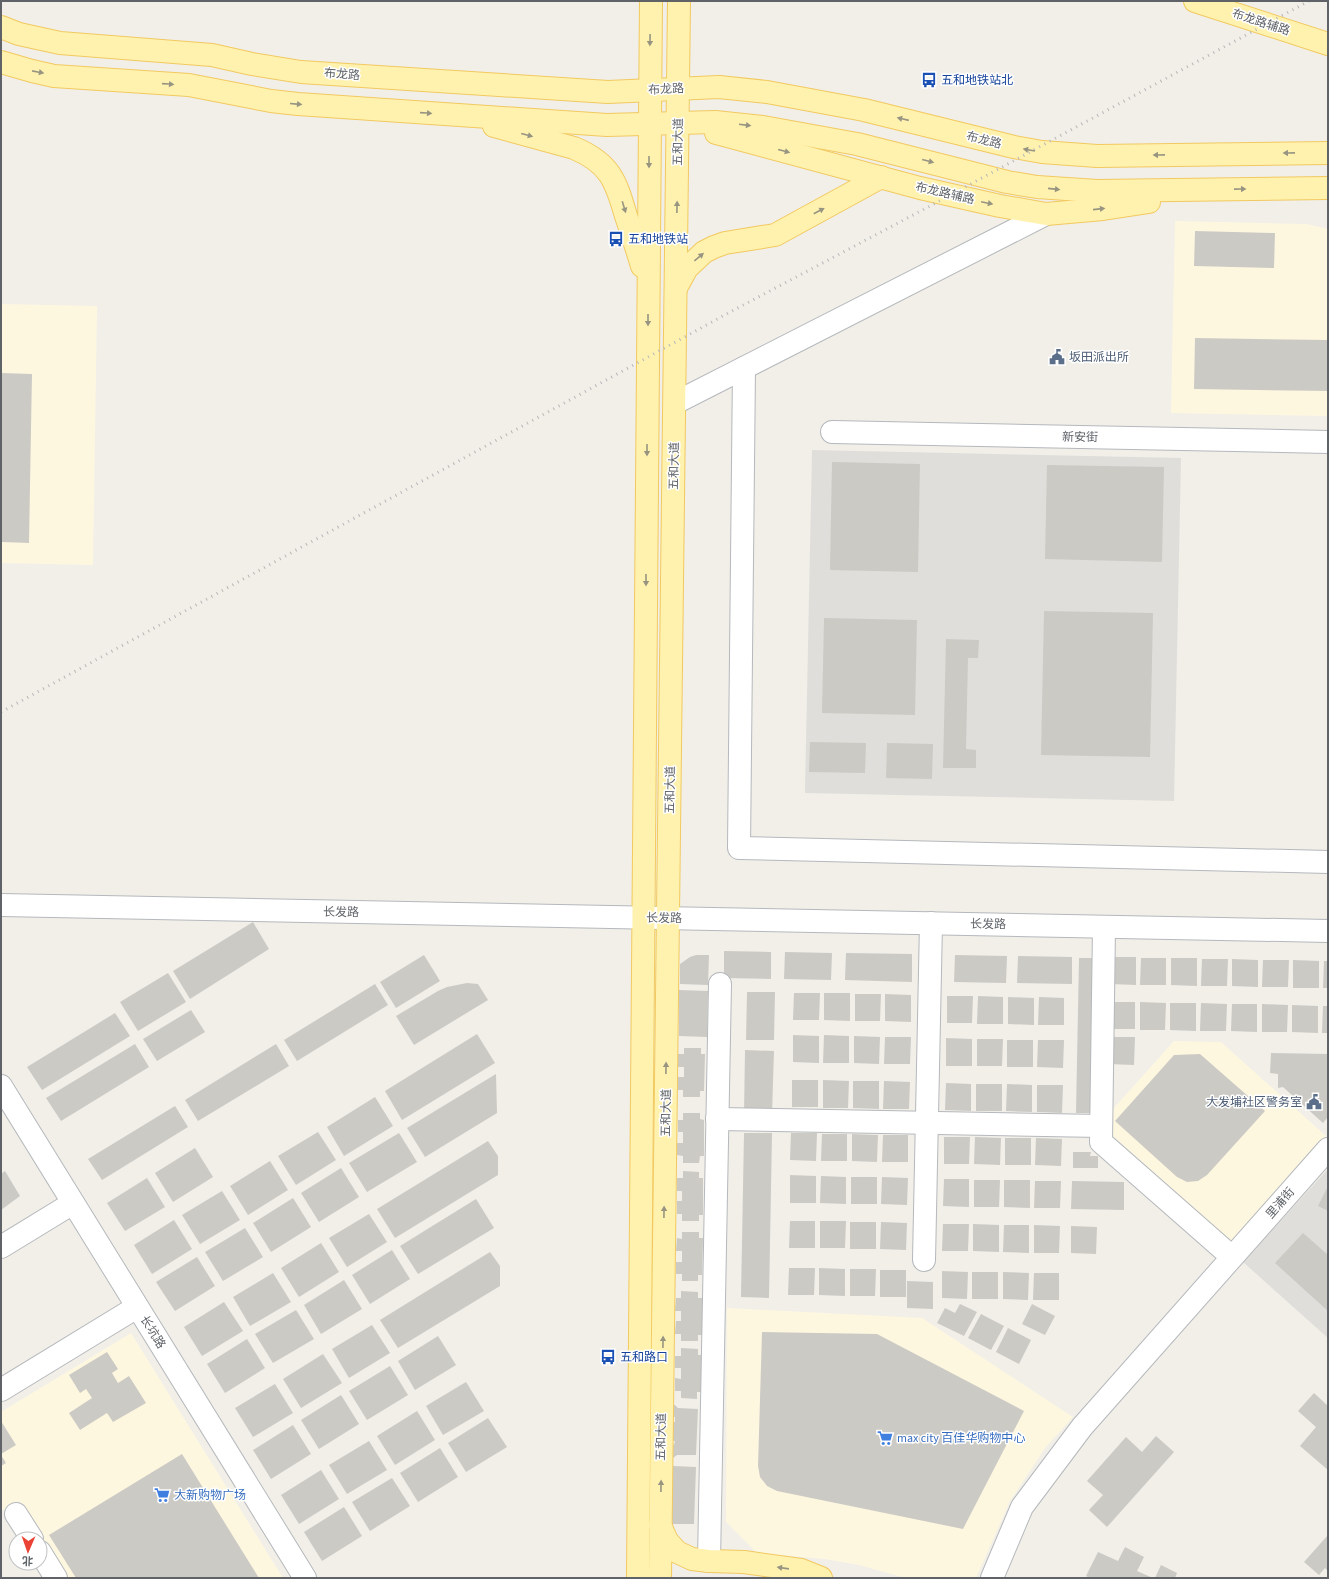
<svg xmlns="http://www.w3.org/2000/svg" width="1329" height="1579" font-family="'Source Sans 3','Noto Sans SC',sans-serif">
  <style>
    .commercial { fill: #fef7e0 }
    .industrial { fill: #e0deda }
    .building { fill: #cccac5 }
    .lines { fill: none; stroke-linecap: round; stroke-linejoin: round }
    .minor-casing { stroke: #b5b8bc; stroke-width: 24 }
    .major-casing { stroke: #f2c960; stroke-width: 24 }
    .minor { stroke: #fff; stroke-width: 22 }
    .major { stroke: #fff2af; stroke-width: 22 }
    .rail { stroke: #b6b7b8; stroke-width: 3; stroke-dasharray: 1 5; stroke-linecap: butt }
    .oneway { fill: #979581 }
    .labels { text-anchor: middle; stroke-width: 3; stroke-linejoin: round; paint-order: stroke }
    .street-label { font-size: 12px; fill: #5f6368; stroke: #fff }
    .transit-label { font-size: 12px; fill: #164399; stroke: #fff; text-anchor: start }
    .service-label { font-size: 12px; fill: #4e5e75; stroke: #fff; text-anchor: start }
    .shop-label { font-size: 12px; fill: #366cbe; stroke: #fff; text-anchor: start }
  </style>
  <rect width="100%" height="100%" fill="#f1efe8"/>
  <g class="commercial">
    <path d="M1175,221L1306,224L1328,229V416L1171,413Z"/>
    <path d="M1,304L97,306L93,565L1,563Z"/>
    <path d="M1174,1041L1221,1042L1326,1136L1231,1241L1112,1135L1113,1109Z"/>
    <path d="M727,1308L922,1318L1073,1417L1045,1448L1010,1501L976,1578H906L859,1565L825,1559L757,1553L726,1522Z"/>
    <path d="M131,1333L283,1578H67L19,1501L1,1511V1412Z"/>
  </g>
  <g class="industrial">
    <path d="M812,450L1181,458L1174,801L805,793Z"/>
    <path d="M1328,1169V1338L1243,1262Z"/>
  </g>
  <g class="building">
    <path d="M1195,231L1275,233L1274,268L1194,266Z"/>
    <path d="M1195,338L1328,340V391L1194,389Z"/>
    <path d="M1,373L32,374L29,543L1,542Z"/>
    <path d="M832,462L920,464L918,572L830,570Z"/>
    <path d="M1047,465L1164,467L1162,562L1045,559Z"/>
    <path d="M1044,611L1153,613L1150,757L1041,755Z"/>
    <path d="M824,618L917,620L915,715L822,713Z"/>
    <path d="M946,639L979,640L978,658H968L966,749L976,750V768H943Z"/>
    <path d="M810,742L866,743L865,773L809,772Z"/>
    <path d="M887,743L933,744L932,779L886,778Z"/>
    <path d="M253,922L269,949L190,999L173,971Z"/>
    <path d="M724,951L771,952V979L724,978Z"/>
    <path d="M785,952L832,953L831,980L784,979Z"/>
    <path d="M846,953L912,954V982L845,980Z"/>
    <path d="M424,955L440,981L396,1008L380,982Z"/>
    <path d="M696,955H709L708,985L680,984V964L690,957Z"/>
    <path d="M955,955L1007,956L1006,983L954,982Z"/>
    <path d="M1018,956L1072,957V984L1017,983Z"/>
    <path d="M1110,957H1136V985L1110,984Z"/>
    <path d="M1079,958H1097L1094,1113H1076Z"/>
    <path d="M1141,958H1166V985H1140Z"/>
    <path d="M1171,958H1197V986L1171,985Z"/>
    <path d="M1202,959H1228L1227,986H1201Z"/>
    <path d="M1232,959L1258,960V987L1232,986Z"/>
    <path d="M1263,960H1289L1288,987H1262Z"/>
    <path d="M1293,960L1319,961V988H1293Z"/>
    <path d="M1324,961H1328V988H1323Z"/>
    <path d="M168,973L186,1002L138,1031L120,1002Z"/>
    <path d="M467,983L478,984L488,1000L414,1045L396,1016L438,991L447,987Z"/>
    <path d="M375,984L388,1005L297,1061L284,1040Z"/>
    <path d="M679,990L708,991L707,1037L679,1036Z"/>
    <path d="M747,992H775L774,1040H746Z"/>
    <path d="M794,993H820L819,1020H793Z"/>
    <path d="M824,993H850V1021L824,1020Z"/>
    <path d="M855,994H881L880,1021H855Z"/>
    <path d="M885,994L911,995V1022L885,1021Z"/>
    <path d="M947,996H973L972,1023H947Z"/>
    <path d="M978,996L1003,997V1024H977Z"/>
    <path d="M1008,997L1034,998V1025L1008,1024Z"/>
    <path d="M1039,997L1064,998V1025H1038Z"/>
    <path d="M1110,1002H1135V1029H1109Z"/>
    <path d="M1140,1002L1166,1003L1165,1030H1140Z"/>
    <path d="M1170,1003H1196V1031L1170,1030Z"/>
    <path d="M1201,1003L1227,1004L1226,1031H1200Z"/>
    <path d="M1232,1004H1257V1032L1231,1031Z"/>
    <path d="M1262,1004L1288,1005L1287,1032H1262Z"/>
    <path d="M1292,1005L1318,1006V1033L1292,1032Z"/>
    <path d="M1323,1006H1328V1033H1322Z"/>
    <path d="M191,1010L205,1032L157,1061L143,1039Z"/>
    <path d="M115,1013L130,1036L42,1090L27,1067Z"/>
    <path d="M477,1034L495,1063L402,1120L385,1091Z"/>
    <path d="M793,1035L819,1036V1063L793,1062Z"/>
    <path d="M824,1035L849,1036V1063H823Z"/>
    <path d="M854,1036L880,1037L879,1064L854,1063Z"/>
    <path d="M885,1037H911L910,1064H884Z"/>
    <path d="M1109,1037H1135L1134,1065L1108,1064Z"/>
    <path d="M946,1038L972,1039V1066H946Z"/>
    <path d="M977,1039H1003L1002,1066H977Z"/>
    <rect x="1007" y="1040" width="26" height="27"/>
    <path d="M1038,1040H1064L1063,1068L1037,1067Z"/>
    <path d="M135,1044L149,1067L61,1121L46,1098Z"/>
    <path d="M276,1044L289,1066L198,1121L185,1100Z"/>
    <path d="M684,1048H701V1054H705L704,1091H700V1097H683V1090H678V1077H684V1067H678V1054H684Z"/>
    <path d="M745,1050L774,1051L772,1114H744Z"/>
    <path d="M1271,1053L1328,1054V1117L1323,1123L1283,1087L1278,1088V1074L1270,1073Z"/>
    <path d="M1200,1054L1265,1111L1207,1175L1198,1181L1187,1182L1177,1177L1115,1121L1174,1055Z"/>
    <path d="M496,1074L497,1113L425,1157L407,1128Z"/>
    <rect x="792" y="1080" width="26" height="27"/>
    <path d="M823,1080L849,1081L848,1108H823Z"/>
    <path d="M853,1081H879V1109L853,1108Z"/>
    <path d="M884,1081L910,1082L909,1109H883Z"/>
    <path d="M946,1083L971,1084V1111L945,1110Z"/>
    <rect x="976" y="1084" width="26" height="27"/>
    <path d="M1007,1084L1032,1085V1112L1006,1111Z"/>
    <path d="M1037,1085H1063L1062,1113L1037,1112Z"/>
    <path d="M375,1097L393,1126L344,1156L327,1127Z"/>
    <path d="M175,1106L188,1127L102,1180L88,1159Z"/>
    <path d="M683,1113H700V1119L704,1120V1156H700L699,1163H683V1156L677,1155V1143H683V1132H678V1120H683Z"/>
    <path d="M318,1132L336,1160L296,1185L278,1156Z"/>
    <path d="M399,1133L417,1162L367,1192L349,1163Z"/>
    <path d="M744,1133H772L769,1298L741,1297Z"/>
    <path d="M791,1133H817L816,1161L790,1160Z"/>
    <path d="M822,1134H847V1161H821Z"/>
    <path d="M852,1134L878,1135L877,1162L852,1161Z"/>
    <path d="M883,1135H908V1162H882Z"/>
    <path d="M944,1137H970L969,1164H944Z"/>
    <path d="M975,1137L1001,1138L1000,1165L974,1164Z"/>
    <rect x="1005" y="1138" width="26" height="27"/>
    <path d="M1036,1138L1062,1139L1061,1166L1035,1165Z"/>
    <path d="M488,1141L498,1156V1175L395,1238L377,1209Z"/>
    <path d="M195,1148L213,1177L173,1202L155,1173Z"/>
    <path d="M1073,1152H1091L1090,1156H1098V1168H1073Z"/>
    <path d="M270,1161L288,1190L248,1215L230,1186Z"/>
    <path d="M341,1168L359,1197L319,1222L301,1193Z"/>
    <path d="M5,1171L20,1196L1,1210V1174Z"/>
    <path d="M683,1171L699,1172V1178H703V1215H699V1221H682V1214H677V1201H682V1191H677V1178H683Z"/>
    <path d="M790,1175L816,1176V1203H790Z"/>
    <path d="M821,1176L846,1177V1204L820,1203Z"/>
    <rect x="851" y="1177" width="26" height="27"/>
    <path d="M882,1177L908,1178L907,1205L881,1204Z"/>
    <path d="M147,1178L165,1207L125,1231L107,1203Z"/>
    <path d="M944,1179H969V1207L943,1206Z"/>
    <path d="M974,1180H1000L999,1207H974Z"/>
    <path d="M1004,1180H1030V1208L1004,1207Z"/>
    <path d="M1035,1181H1061L1060,1208H1034Z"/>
    <path d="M1072,1181L1124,1182V1210L1071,1209Z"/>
    <path d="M1328,1186V1211L1318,1206Z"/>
    <path d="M222,1191L240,1220L200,1244L182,1215Z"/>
    <path d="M293,1198L311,1227L271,1252L253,1223Z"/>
    <path d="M476,1199L494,1228L418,1274L400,1246Z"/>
    <path d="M369,1214L387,1242L347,1267L329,1238Z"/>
    <path d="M174,1220L192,1249L152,1274L134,1245Z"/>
    <path d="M790,1221H815V1248H789Z"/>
    <path d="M820,1221H846L845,1248H820Z"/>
    <rect x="850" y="1222" width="26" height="27"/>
    <path d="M881,1222L907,1223L906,1250L880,1249Z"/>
    <path d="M943,1224H969L968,1251H942Z"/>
    <path d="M973,1224L999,1225V1252L973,1251Z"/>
    <path d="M1004,1225H1029V1253L1003,1252Z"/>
    <path d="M1034,1225L1060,1226L1059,1253H1034Z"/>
    <path d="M1071,1226L1097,1227L1096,1254L1071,1253Z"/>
    <path d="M245,1228L263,1257L223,1281L205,1252Z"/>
    <path d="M682,1232H699V1238H703L702,1275H698V1281H682V1274H676V1262H682V1251H676L677,1238L682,1239Z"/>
    <path d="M1303,1233L1328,1255V1311L1275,1263Z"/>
    <path d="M321,1243L339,1272L299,1297L281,1268Z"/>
    <path d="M392,1250L410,1279L370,1304L352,1275Z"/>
    <path d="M490,1252L500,1266V1286L398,1348L380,1320Z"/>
    <path d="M197,1257L215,1286L175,1311L156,1282Z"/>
    <path d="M789,1268H815L814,1295H788Z"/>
    <path d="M819,1268L845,1269V1296L819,1295Z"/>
    <path d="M850,1269H876L875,1296H850Z"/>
    <rect x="880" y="1270" width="26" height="27"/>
    <path d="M942,1271L968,1272L967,1299L942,1298Z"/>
    <rect x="972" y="1272" width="26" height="27"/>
    <path d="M1003,1272L1029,1273L1028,1300L1003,1299Z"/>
    <path d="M273,1273L291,1302L250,1326L233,1297Z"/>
    <path d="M1034,1273H1059V1300H1033Z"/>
    <path d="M344,1280L362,1309L321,1334L304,1305Z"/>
    <path d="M907,1281L933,1282V1309L907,1308Z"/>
    <path d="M681,1291L698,1292V1298H702V1335H698V1341H681V1334H675L676,1321H681V1311H675L676,1298H681Z"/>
    <path d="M224,1302L243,1331L202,1356L184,1327Z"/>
    <path d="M960,1304L977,1312L964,1336L937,1323L945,1308L955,1313Z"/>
    <path d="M1032,1304L1055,1316L1045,1335L1022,1324Z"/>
    <path d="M296,1310L314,1339L273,1363L255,1334Z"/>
    <path d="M981,1314L1004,1326L991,1350L968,1338Z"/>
    <path d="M372,1325L390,1353L349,1378L332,1349Z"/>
    <path d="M1008,1328L1031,1340L1019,1364L996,1352Z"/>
    <path d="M762,1332L877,1334L1024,1411L963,1529L777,1491L767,1486L760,1477L758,1466Z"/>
    <path d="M438,1336L456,1365L415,1390L398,1361Z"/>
    <path d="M247,1339L265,1368L225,1393L207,1364Z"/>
    <path d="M681,1348L698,1349V1355H701V1392H697V1399L681,1398V1391H675V1378L681,1379V1368H675V1356H681Z"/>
    <path d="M107,1352L118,1369L112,1373L118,1383L129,1376L146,1403L113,1422L107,1413L80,1430L69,1413L92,1398L86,1389L80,1393L69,1375Z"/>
    <path d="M323,1354L342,1383L301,1408L283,1379Z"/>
    <path d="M390,1366L408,1395L367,1420L349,1391Z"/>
    <path d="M466,1382L484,1411L443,1435L426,1406Z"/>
    <path d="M275,1384L293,1413L253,1437L235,1408Z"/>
    <path d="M1314,1393L1328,1406V1470L1300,1446L1316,1427L1298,1411Z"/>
    <path d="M341,1395L359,1424L319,1449L301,1420Z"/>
    <path d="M672,1405H675L678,1408L698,1409L696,1455H677L673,1458L671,1457L670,1445H674L675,1441H671L672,1422H675V1417H671Z"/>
    <path d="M417,1411L435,1440L395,1465L377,1436Z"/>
    <path d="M488,1418L507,1447L466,1472L448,1443Z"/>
    <path d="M1,1421L16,1445L1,1454Z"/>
    <path d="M293,1425L311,1454L271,1479L253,1450Z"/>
    <path d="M1156,1436L1174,1452L1107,1527L1089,1510L1103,1495L1087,1481L1126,1437L1142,1452Z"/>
    <path d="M369,1441L387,1470L347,1494L329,1465Z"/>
    <path d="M440,1448L458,1477L418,1502L400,1473Z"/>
    <path d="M182,1454L259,1578H76L49,1535Z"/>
    <path d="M1,1455L6,1463L1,1466Z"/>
    <path d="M673,1466L696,1467L694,1524H671Z"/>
    <path d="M321,1470L339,1499L299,1524L281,1495Z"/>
    <path d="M392,1478L410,1506L370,1531L352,1502Z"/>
    <path d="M344,1507L362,1536L322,1561L304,1532Z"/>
    <path d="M1328,1535V1571L1325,1568L1319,1575L1304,1562Z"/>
    <path d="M1125,1547L1144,1557L1137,1571L1153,1578H1090L1086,1576L1098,1552L1118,1561Z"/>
    <path d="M1161,1565L1177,1573L1175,1578H1155Z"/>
  </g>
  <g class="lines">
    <defs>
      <g id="minor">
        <path d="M744,368L739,848L1328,862"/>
        <path d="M675,403L1046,214"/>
        <path d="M832,432L1328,442"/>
        <path d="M1,905L1328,931"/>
        <path d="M1104,927L1101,1142L1232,1257"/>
        <path d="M1,1086L305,1578"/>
        <path d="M717,1119L1101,1126"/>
        <path d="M1,1247L73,1203"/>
        <path d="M924,1260L931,923"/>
        <path d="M1,1390L137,1307"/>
        <path d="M16,1514L32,1539"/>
        <path d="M40,1552L56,1578"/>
        <path d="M709,1561L720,984"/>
        <path d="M992,1578L1022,1507L1082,1427L1328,1149"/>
      </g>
      <g id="major">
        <path d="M1195,1L1328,44"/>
        <path d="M1,27L19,34L60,43L212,55L252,64L301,72L608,92L719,87L767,92L864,110L1014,147L1042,152L1097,156L1328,153"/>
        <path d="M1,62L32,71L54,76L189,85L271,101L298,104L607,125L715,122L763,127L857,144L1007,182L1037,187L1097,191L1328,188"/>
        <path d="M494,126L574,148C610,163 616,181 626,216C632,233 637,250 642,266"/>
        <path d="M716,133L920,188L1000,206L1046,214L1103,209L1149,202"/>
        <path d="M676,288L687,268L704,252L714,247L725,243L775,235L881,177"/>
        <path d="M660,1525L667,1541L677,1552L692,1559L709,1561L744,1562L801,1570L821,1578"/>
        <path d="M638,1578L651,1"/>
        <path d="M660,1578L679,1"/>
      </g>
    </defs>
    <use href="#minor" class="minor-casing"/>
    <use href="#major" class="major-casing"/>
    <use href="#minor" class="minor"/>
    <use href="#major" class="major"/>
    <path class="rail" d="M1,712L732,311L932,205L1309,1"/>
  </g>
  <defs><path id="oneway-solid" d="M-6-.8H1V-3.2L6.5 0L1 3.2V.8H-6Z"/></defs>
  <g class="oneway">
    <use href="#oneway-solid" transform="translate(650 40) rotate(91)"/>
    <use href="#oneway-solid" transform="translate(38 72) rotate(11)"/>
    <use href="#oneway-solid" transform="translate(168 84) rotate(4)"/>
    <use href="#oneway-solid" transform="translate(296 104) rotate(5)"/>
    <use href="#oneway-solid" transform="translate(426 113) rotate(4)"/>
    <use href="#oneway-solid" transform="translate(903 119) rotate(-167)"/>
    <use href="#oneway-solid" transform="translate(745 125) rotate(7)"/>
    <use href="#oneway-solid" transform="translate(527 135) rotate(15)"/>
    <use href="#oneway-solid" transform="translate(1029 150) rotate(-170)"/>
    <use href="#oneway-solid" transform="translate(784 151) rotate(15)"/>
    <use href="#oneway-solid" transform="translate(1289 153) rotate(179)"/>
    <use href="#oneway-solid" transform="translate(1159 155) rotate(179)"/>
    <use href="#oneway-solid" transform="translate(928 161) rotate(15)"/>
    <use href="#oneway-solid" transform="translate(649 162) rotate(90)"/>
    <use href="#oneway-solid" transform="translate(1054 189) rotate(6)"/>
    <use href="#oneway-solid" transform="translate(1240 189) rotate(-1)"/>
    <use href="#oneway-solid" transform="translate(987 203) rotate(12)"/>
    <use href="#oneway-solid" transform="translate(624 207) rotate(73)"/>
    <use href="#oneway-solid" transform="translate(677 207) rotate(-89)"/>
    <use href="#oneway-solid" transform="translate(1099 209) rotate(-6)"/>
    <use href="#oneway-solid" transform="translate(819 211) rotate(-28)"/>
    <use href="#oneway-solid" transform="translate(699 257) rotate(-40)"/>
    <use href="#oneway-solid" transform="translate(648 320) rotate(90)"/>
    <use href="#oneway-solid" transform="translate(647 450) rotate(90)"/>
    <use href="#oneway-solid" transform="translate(646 580) rotate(90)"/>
    <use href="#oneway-solid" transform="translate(666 1068) rotate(-89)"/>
    <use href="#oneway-solid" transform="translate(664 1212) rotate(-89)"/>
    <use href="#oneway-solid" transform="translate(663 1342) rotate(-89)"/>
    <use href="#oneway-solid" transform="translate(661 1486) rotate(-89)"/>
    <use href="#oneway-solid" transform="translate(783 1568) rotate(-172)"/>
  </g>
  <defs>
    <symbol id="bus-bare" viewBox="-9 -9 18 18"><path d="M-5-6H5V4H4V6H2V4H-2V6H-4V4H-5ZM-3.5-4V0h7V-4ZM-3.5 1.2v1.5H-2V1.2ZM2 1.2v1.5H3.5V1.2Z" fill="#1a4fb4" stroke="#fff" stroke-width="2.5" paint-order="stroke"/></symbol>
    <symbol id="civic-bare" viewBox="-9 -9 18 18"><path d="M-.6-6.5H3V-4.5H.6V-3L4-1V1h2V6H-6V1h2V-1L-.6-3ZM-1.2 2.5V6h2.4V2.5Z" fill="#5c6f8a" stroke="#fff" stroke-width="2.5" paint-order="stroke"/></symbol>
    <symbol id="supermarket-bare" viewBox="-9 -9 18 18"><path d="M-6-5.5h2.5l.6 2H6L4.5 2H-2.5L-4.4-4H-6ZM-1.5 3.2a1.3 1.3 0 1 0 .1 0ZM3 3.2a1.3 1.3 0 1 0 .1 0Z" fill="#3f7fe0" stroke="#fff" stroke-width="2.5" paint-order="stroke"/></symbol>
  </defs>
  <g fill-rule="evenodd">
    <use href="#bus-bare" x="918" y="69" width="22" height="22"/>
    <use href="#bus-bare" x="605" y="228" width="22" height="22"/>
    <use href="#civic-bare" x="1046" y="346" width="22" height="22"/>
    <use href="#civic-bare" x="1303" y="1091" width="22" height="22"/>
    <use href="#bus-bare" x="597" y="1346" width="22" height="22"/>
    <use href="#supermarket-bare" x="874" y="1427" width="22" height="22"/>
    <use href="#supermarket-bare" x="151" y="1484" width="22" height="22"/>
  </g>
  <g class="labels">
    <g class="street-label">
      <text transform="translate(1261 22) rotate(18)" y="4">布龙路辅路</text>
      <text transform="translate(342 74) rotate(4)" y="4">布龙路</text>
      <text transform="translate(666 89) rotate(-3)" y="4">布龙路</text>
      <text transform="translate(984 140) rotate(14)" y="4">布龙路</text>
      <text transform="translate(678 142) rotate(-89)" y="4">五和大道</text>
      <text transform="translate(945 193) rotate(13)" y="4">布龙路辅路</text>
      <text transform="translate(1080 437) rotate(1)" y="4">新安街</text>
      <text transform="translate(674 466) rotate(-89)" y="4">五和大道</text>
      <text transform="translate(670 790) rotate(-89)" y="4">五和大道</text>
      <text transform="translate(341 912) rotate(1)" y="4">长发路</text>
      <text transform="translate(664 918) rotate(1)" y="4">长发路</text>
      <text transform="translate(988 924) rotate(1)" y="4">长发路</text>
      <text transform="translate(666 1113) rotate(-89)" y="4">五和大道</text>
      <text transform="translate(1280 1203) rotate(-49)" y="4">里浦街</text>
      <text transform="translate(153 1332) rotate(58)" y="4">长坑路</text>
      <text transform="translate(661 1437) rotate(-89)" y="4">五和大道</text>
    </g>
    <g class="transit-label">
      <text x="941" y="84">五和地铁站北</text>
      <text x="628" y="243">五和地铁站</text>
      <text x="620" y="1361">五和路口</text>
    </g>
    <g class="service-label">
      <text x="1069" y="361">坂田派出所</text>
      <text x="1302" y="1106" text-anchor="end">大发埔社区警务室</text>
    </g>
    <g class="shop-label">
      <text x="897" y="1442">max city 百佳华购物中心</text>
      <text x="174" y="1499">大新购物广场</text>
    </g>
  </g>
  <rect width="1329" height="1579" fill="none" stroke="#5f6368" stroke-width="4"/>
  <g transform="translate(28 1551) rotate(182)"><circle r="19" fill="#ffffff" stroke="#bfc1c3"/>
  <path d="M0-3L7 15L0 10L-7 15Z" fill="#ea4335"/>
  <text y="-6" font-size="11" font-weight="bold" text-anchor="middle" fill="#5f6368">北</text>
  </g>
</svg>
